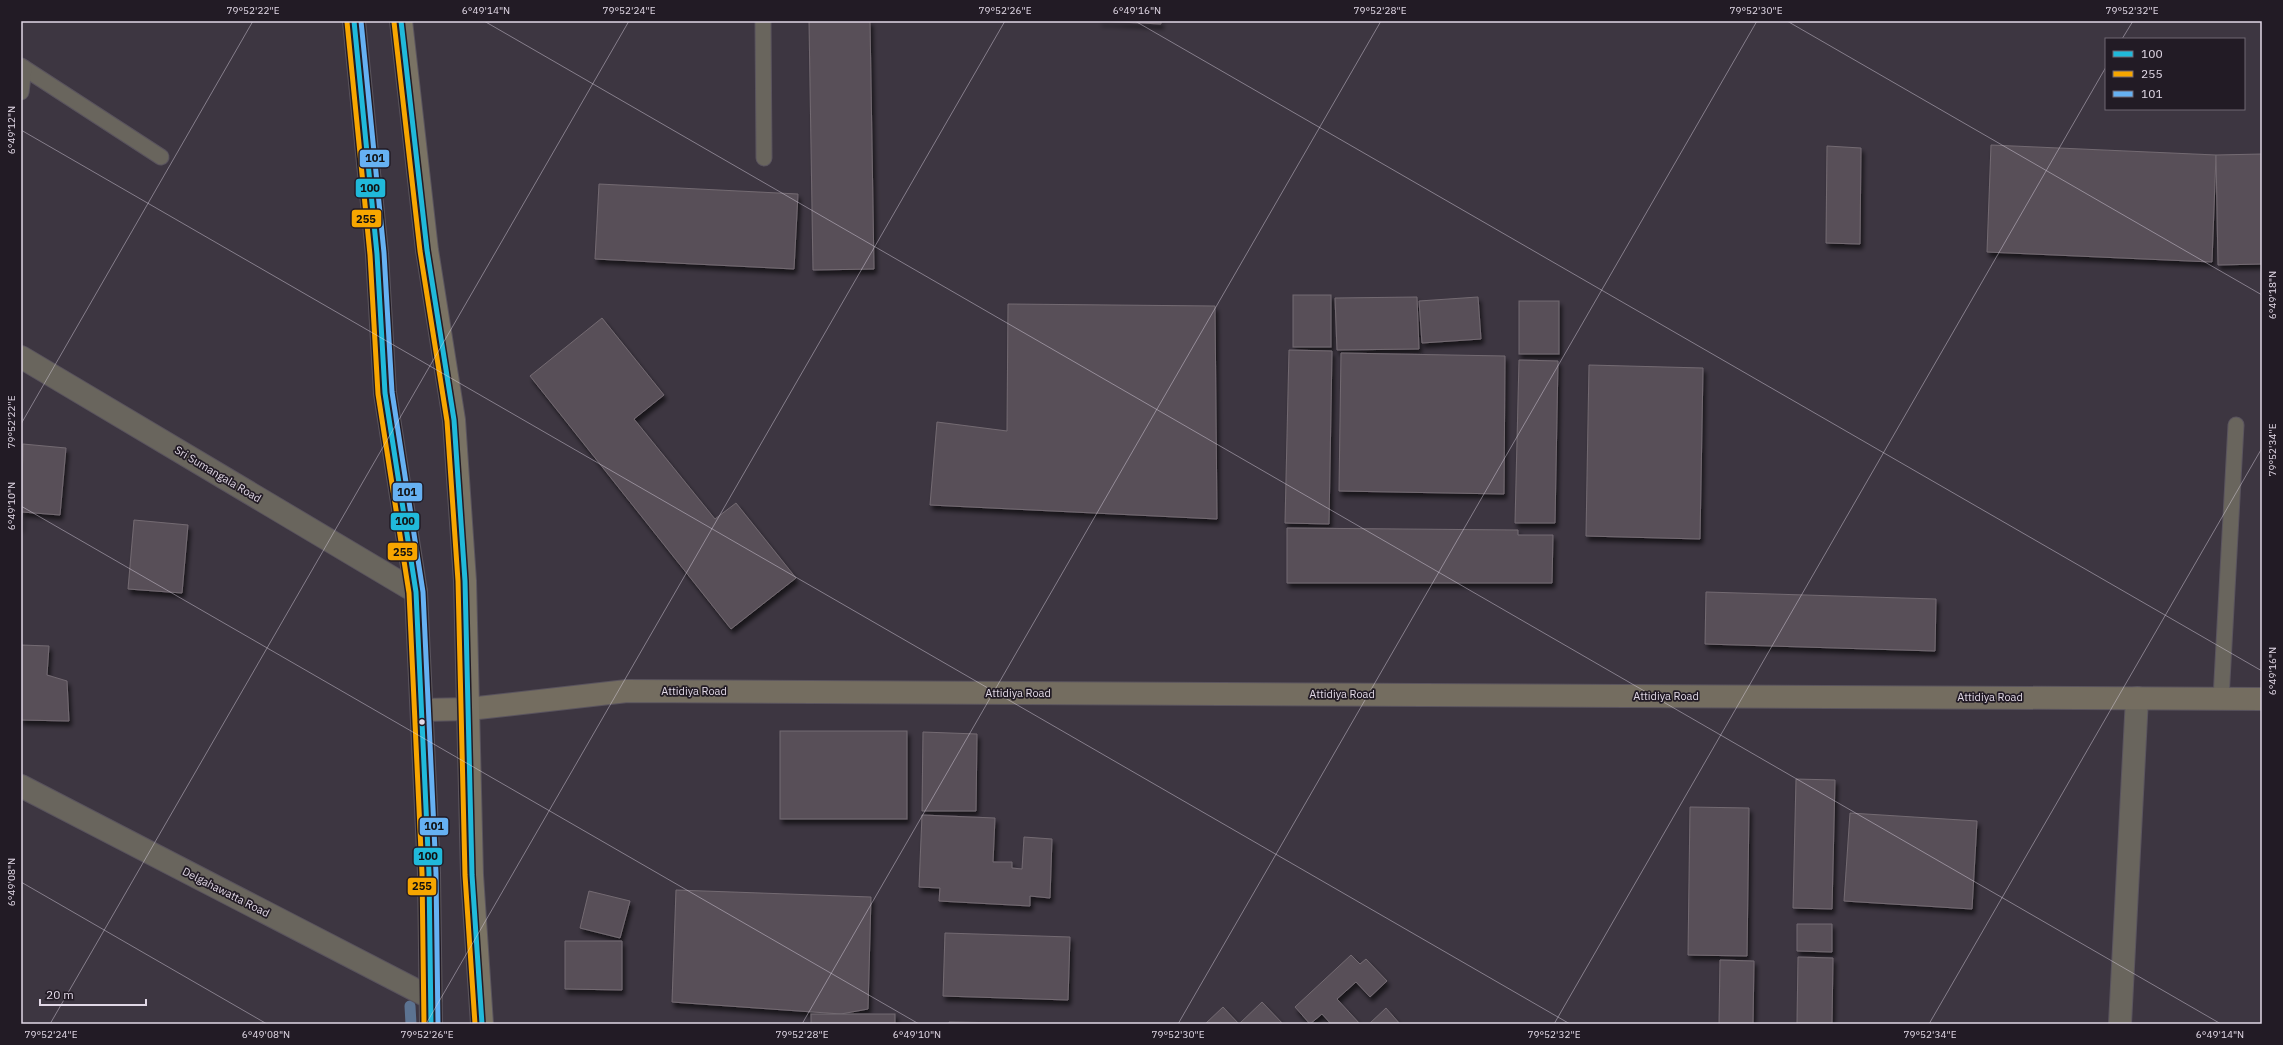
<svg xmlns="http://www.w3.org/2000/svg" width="2283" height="1045" font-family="'IBM Plex Sans',sans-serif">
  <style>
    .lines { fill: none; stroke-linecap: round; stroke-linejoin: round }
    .stream { stroke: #5c7391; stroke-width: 11 }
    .building { fill: #595058; stroke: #736a72; filter: url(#shadow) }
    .lane-casing { stroke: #5a545e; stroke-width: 17 }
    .street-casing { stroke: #5a545e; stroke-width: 24 }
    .primary-casing { stroke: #5a545e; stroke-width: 24 }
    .highway-casing { stroke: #5a545e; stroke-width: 24 }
    .lane { stroke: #69655d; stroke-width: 15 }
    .street { stroke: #69655d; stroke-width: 22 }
    .primary { stroke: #746d60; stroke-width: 22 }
    .highway { stroke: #7a7364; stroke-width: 22 }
    .bus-1-casing { stroke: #221b25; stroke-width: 8 }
    .bus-2-casing { stroke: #221b25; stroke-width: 8 }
    .bus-3-casing { stroke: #221b25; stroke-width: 8 }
    .bus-1 { stroke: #20b9da; stroke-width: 5 }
    .bus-2 { stroke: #f7a600; stroke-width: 5 }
    .bus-3 { stroke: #66b1f2; stroke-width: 5 }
    .ticks { fill: none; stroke: #e1d8e6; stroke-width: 1; stroke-opacity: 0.45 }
    .bus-dot { fill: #e1d8e6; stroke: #221b25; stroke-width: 1.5 }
    .labels { text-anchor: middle; stroke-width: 3.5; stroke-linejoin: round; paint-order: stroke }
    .street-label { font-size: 11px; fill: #e1d8e6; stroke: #221b25 }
    .line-badge { stroke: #221b25; stroke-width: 1.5 }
    .pale-badge-label { font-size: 11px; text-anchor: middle; font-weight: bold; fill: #111 }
    .neatline { fill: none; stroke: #e1d8e6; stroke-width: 1.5 }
    .ticks-label { font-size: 10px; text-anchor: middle; fill: #e1d8e6 }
  </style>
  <defs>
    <filter id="shadow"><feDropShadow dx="2.5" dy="4.5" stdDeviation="2" flood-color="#0009"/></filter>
  </defs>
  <rect width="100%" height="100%" fill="#3d3641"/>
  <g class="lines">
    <path class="stream" d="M410,1006L411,1024"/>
  </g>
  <g class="building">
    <path d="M809,21H870L874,269L813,270Z"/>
    <path d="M1099,21H1161V24Z"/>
    <path d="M1991,145L2216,155L2212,262L1987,252Z"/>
    <path d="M1827,146L1861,148L1860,244L1826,243Z"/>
    <path d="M2262,154V264L2218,265L2216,155Z"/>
    <path d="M599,184L798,194L794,269L595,259Z"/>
    <rect x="1293" y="295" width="38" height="52"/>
    <path d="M1417,297L1419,349L1337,350L1335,298Z"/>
    <path d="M1478,297L1481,339L1422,343L1419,301Z"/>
    <rect x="1519" y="301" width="40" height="53"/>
    <path d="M1008,304L1215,306L1217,519L930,505L937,422L1007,431Z"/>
    <path d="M602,318L664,395L634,419L715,519L736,503L796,578L731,629L530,376Z"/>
    <path d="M1289,350L1332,351L1329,524L1285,523Z"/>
    <path d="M1341,353L1505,356L1504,494L1339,491Z"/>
    <path d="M1519,360L1558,361L1555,523H1515Z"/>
    <path d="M1589,365L1703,368L1700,539L1586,536Z"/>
    <path d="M23,444L66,448L60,515L22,512L21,528Z"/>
    <path d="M134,520L188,525L182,593L128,589Z"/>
    <path d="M1287,528L1518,530V535H1553L1552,583H1287Z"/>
    <path d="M1706,592L1936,599L1935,651L1705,644Z"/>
    <path d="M21,645L49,646L47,675L67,681L69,721L21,720Z"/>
    <rect x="780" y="731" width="127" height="88"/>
    <path d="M923,732L977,734L976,811H922Z"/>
    <path d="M1796,779L1835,780L1832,909L1793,908Z"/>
    <path d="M1690,807L1749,808L1747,956L1688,955Z"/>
    <path d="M1850,813L1977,821L1972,909L1844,901Z"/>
    <path d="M922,815L995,818L993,862H1012V868L1022,869L1024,837L1052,839L1050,898L1030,896V906L939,901L940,888L919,887Z"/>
    <path d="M676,890L871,897L868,1009L841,1014L672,1002Z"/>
    <path d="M589,891L630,901L620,938L580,928Z"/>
    <path d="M1797,924H1832V952L1797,951Z"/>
    <path d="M945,933L1070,937L1068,1000L943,996Z"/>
    <path d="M565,941H622V990L565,989Z"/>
    <path d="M1351,955L1360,964L1366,959L1387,981L1370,997L1356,982L1337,999L1360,1024H1331L1322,1014L1310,1024L1295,1007Z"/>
    <path d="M1798,957L1833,958L1832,1023H1797Z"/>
    <path d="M1720,960L1754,961L1753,1024H1719Z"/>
    <path d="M1262,1002L1283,1024H1205L1223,1007L1239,1024Z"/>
    <path d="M1386,1008L1400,1024H1369Z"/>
    <rect x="811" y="1014" width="84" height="10"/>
    <path d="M949,1022L1010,1023V1024H949Z"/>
  </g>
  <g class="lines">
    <defs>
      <g id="lane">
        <path d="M763,21L764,158"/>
        <path d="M21,66L161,157"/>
        <path d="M21,92L24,68"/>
        <path d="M2221,699L2236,425"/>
      </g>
      <g id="street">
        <path d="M21,357L416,592"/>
        <path d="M21,786L431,998"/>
        <path d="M2120,1024L2137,698"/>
      </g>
      <path id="primary" d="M423,710L469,709L627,691L2262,699"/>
      <g id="highway">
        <path d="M354,21L377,254L385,393L416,592L429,873L431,1024"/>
        <path d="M401,21L427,250L454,420L465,581L472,875L482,1024"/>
      </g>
    </defs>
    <use href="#lane" class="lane-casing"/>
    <use href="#street" class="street-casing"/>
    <use href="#primary" class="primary-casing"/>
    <use href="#highway" class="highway-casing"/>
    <use href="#lane" class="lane"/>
    <use href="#street" class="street"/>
    <use href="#primary" class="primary"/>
    <use href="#highway" class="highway"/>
    <defs>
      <g id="bus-1">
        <path d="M354,21L377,254L385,393L416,592L429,873L431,1024"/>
        <path d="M401,21L427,250L454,420L465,581L472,875L482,1024"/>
      </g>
      <g id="bus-2">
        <path d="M347,22L370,255L378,394L409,593L422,873L424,1024"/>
        <path d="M394,22L420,251L447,421L458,581L465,875L475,1024"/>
      </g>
      <path id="bus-3" d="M361,21L384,253L392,392L423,592L436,873L438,1024"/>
    </defs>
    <use href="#bus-1" class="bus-1-casing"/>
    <use href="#bus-2" class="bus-2-casing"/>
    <use href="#bus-3" class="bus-3-casing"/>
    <use href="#bus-1" class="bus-1"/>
    <use href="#bus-2" class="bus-2"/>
    <use href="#bus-3" class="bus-3"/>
  </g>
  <path class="ticks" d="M484,21L2221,1024M1135,21L2262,671M1787,21L2262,295M2122,39L2133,21M21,130L1570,1024M21,424L253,21M21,506L919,1024M21,882L267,1024M50,1024L629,21M426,1024L1005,21M802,1024L1381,21M1178,1024L1757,21M1554,1024L2106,67M1929,1024L2262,448"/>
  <circle class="bus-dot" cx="422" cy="722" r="3.5"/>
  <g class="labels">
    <g class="street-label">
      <text transform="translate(218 474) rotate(31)" y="4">Sri Sumangala Road</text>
      <text x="694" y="695">Attidiya Road</text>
      <text x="1018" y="697">Attidiya Road</text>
      <text x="1342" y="698">Attidiya Road</text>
      <text x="1666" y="700">Attidiya Road</text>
      <text x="1990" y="701">Attidiya Road</text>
      <text transform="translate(226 892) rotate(27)" y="4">Delgahawatta Road</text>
    </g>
  </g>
  <g class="line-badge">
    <rect x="359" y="149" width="31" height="19" rx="4" fill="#66b1f2"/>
    <rect x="355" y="178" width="31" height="20" rx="4" fill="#20b9da"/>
    <rect x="351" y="209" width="31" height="19" rx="4" fill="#f7a600"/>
    <rect x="392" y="482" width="31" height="20" rx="4" fill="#66b1f2"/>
    <rect x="390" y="512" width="30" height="19" rx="4" fill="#20b9da"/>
    <rect x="387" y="542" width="31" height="19" rx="4" fill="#f7a600"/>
    <rect x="419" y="817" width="30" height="19" rx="4" fill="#66b1f2"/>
    <rect x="413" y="847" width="30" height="19" rx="4" fill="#20b9da"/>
    <rect x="407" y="877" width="30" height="19" rx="4" fill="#f7a600"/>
  </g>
  <g class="pale-badge-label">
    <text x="375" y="162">101</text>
    <text x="370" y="192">100</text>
    <text x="366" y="223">255</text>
    <text x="407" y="496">101</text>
    <text x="405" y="525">100</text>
    <text x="403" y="556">255</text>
    <text x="434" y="830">101</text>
    <text x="428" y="860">100</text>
    <text x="422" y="890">255</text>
  </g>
  <rect width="2283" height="1045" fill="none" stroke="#221b25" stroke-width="44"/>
  <rect x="2105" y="38" width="140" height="72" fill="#221b25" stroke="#6e6772"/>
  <rect x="2113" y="51" width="20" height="6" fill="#20b9da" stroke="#6e6772"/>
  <text x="2141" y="58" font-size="12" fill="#e1d8e6">100</text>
  <rect x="2113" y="71" width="20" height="6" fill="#f7a600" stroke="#6e6772"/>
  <text x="2141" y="78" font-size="12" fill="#e1d8e6">255</text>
  <rect x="2113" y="91" width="20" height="6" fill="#66b1f2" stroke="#6e6772"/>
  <text x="2141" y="98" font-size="12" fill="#e1d8e6">101</text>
  <path d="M40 999v6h106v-6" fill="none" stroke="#e1d8e6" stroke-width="2"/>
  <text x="46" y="999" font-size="12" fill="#e1d8e6" stroke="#221b25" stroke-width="3" paint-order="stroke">20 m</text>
  <rect x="22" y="22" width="2239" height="1001" class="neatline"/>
  <g class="ticks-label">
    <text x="253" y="14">79°52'22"E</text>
    <text x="486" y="14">6°49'14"N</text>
    <text x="629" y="14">79°52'24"E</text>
    <text x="1005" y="14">79°52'26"E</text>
    <text x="1137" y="14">6°49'16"N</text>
    <text x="1380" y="14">79°52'28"E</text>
    <text x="1756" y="14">79°52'30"E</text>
    <text x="2132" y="14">79°52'32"E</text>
    <text transform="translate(11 130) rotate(-90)" y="4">6°49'12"N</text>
    <text transform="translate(2272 295) rotate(-90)" y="4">6°49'18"N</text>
    <text transform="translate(11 422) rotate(-90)" y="4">79°52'22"E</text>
    <text transform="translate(2272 450) rotate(-90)" y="4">79°52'34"E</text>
    <text transform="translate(11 506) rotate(-90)" y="4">6°49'10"N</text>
    <text transform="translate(2272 671) rotate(-90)" y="4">6°49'16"N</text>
    <text transform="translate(11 882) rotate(-90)" y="4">6°49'08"N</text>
    <text x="51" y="1038">79°52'24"E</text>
    <text x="266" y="1038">6°49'08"N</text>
    <text x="427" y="1038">79°52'26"E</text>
    <text x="802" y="1038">79°52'28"E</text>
    <text x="917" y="1038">6°49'10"N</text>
    <text x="1178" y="1038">79°52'30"E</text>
    <text x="1554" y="1038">79°52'32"E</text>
    <text x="1930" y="1038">79°52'34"E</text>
    <text x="2220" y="1038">6°49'14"N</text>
  </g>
</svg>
